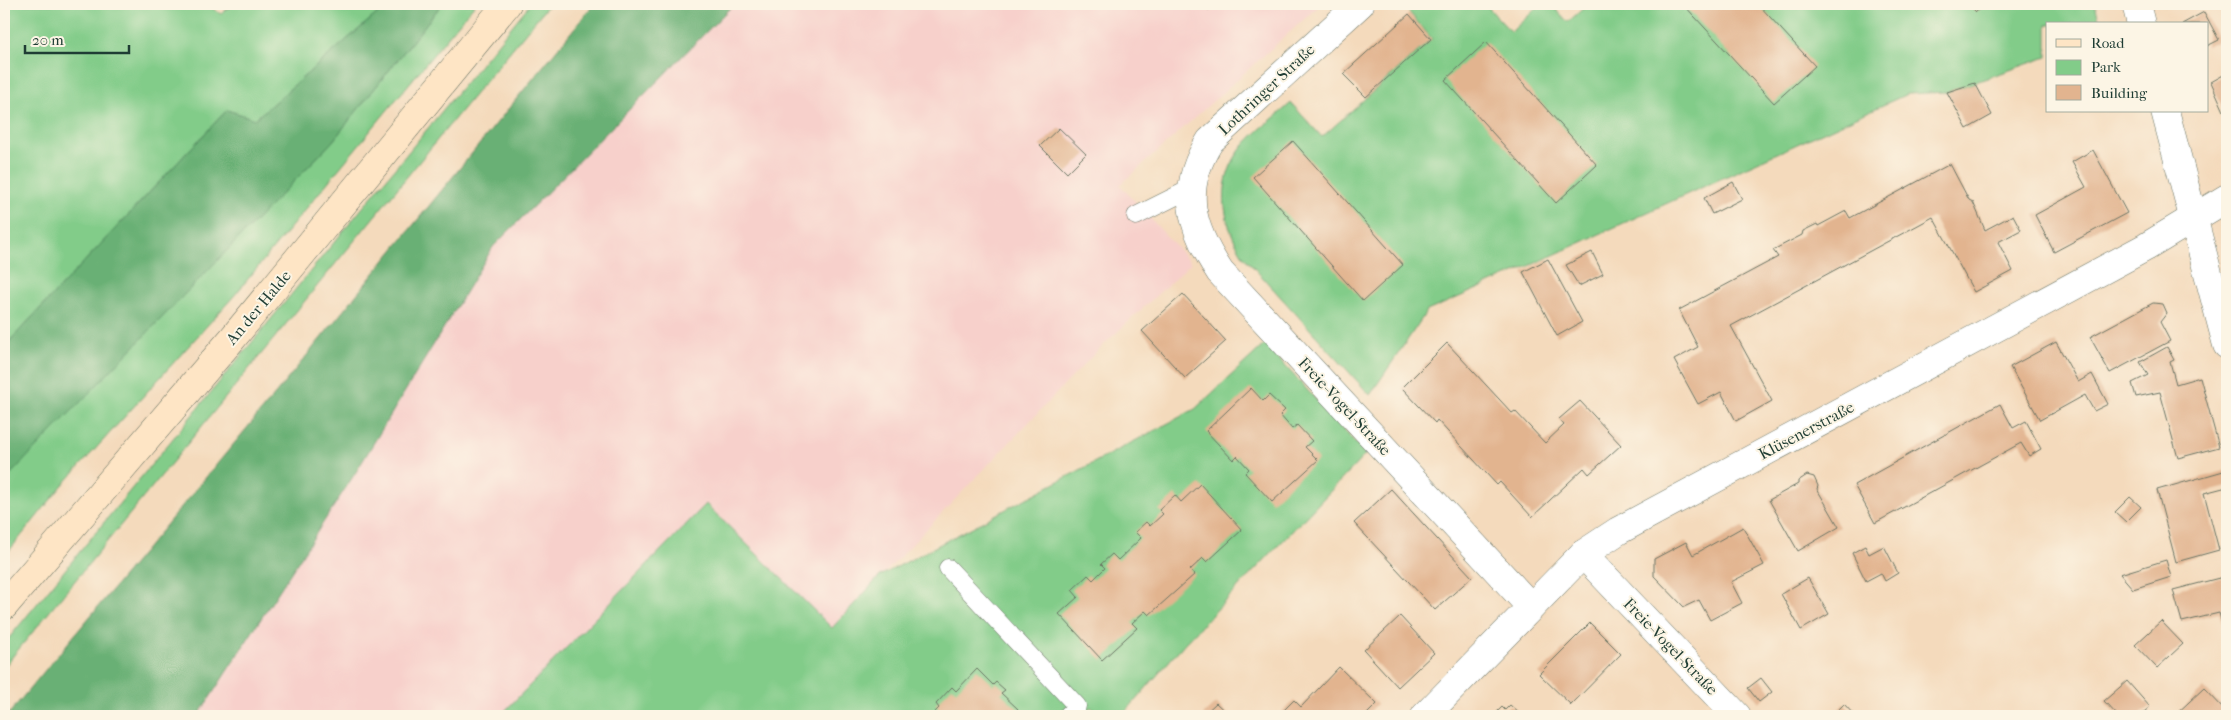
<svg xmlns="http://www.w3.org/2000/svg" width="2231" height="720" font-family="'IM FELL French Canon',serif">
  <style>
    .built { fill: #f7d0cb }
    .green { fill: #82cc89; stroke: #50845e }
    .forest { fill: #69b075; stroke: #447654 }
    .building { fill: #e2b48f }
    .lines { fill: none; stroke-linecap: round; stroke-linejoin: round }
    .lane-casing { stroke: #6a7464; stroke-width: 19 }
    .street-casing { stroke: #6a7464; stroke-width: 29 }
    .secondary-casing { stroke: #6a7464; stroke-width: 29 }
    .lane { stroke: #fff; stroke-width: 18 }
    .street { stroke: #fff; stroke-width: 28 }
    .secondary { stroke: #fee5c5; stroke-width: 28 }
    .labels { text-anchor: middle; stroke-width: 4; stroke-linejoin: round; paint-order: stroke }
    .street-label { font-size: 16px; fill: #1f3d34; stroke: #fcf5e5 }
  </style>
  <rect width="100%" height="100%" fill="#fcf5e5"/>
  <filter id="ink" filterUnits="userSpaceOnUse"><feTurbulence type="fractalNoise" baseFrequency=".02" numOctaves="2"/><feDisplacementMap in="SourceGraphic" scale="10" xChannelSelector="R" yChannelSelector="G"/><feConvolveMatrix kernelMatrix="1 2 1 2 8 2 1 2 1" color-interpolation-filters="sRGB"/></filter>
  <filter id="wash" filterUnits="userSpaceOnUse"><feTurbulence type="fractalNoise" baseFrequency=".0096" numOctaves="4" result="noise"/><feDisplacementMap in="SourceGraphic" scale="20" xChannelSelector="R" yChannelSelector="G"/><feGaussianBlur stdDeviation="1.12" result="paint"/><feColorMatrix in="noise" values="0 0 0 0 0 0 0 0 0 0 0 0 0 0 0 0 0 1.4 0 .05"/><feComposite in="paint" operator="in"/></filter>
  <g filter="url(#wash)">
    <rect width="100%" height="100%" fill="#f4dabc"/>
    <path class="built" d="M605,4H1321L1120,185L1191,263L1098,350L832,628L785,716H198L356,472Z"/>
    <g class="green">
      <path d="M4,4H206L221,14L233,4H388L255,119L227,110L4,347Z"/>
      <path d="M442,4H475L234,296L61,487L4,557V481L8,475L332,142Z"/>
      <path d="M530,4H549L4,667V644Z"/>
      <path d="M1402,4H1485L1511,32L1541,4H1551L1568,22L1588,4H2095L2100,24H2047V57L1947,92L1907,94L1514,273L1427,311L1370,395L1244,257C1221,222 1215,179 1244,145C1258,129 1276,117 1291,103L1322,137L1432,39Z"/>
      <path d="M1265,344L1366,454L1184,644L1122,716H1100L1091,707L1080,716H500L706,504L832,628L880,576L1195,409Z"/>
    </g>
    <g class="forest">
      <path d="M388,4H442L332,142L4,481V347L227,110L255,119Z"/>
      <path d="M594,4H734L493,247L356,472L198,716H7L272,398Z"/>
    </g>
    <g id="blocks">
      <g class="building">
        <path d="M1206,4H1225L1208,10Z"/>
        <path d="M1683,4H1758L1815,66L1774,103Z"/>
        <path d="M1968,4H1986L1976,12Z"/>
        <path d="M2204,12L2219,40L2207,46V24H2182Z"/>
        <path d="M1409,14L1431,39L1366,97L1343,74Z"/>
        <path d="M1486,42L1597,165L1556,203L1445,80Z"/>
        <path d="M2227,73V118L2211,82Z"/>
        <path d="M1975,83L1992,115L1967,129L1947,92Z"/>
        <path d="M1059,128L1086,154L1067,173L1040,146Z"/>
        <path d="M1293,141L1403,265L1363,301L1253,177Z"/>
        <path d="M2093,150L2127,213L2054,252L2035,215L2086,187L2072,162Z"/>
        <path d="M1950,164L1969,200L1973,202L1985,230L2013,215L2021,230L1998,242L2013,271L1974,292L1933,217L1731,326L1772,401L1736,421L1721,392L1698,404L1674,360L1698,347L1679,310L1778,257L1773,250L1802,235L1803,231L1817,224L1818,226L1846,211L1850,218Z"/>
        <path d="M1733,182L1742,199L1712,214L1704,198Z"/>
        <path d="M1592,252L1603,274L1579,286L1566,265Z"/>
        <path d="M1548,259L1582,322L1557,336L1523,272Z"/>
        <path d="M1183,294L1226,341L1185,378L1142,331Z"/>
        <path d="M2153,303L2163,304L2167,313L2160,322L2170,341L2110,373L2090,337Z"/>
        <path d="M2056,342L2078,382L2092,374L2108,404L2094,411L2085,395L2040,420L2010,367Z"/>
        <path d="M1447,343L1512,413L1515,411L1545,443L1564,425L1559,419L1580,401L1621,445L1589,474L1584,468L1532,517L1500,482L1497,485L1437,420L1435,423L1402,388Z"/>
        <path d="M2167,347L2174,360L2170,362L2176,384L2200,377L2219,447L2178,458L2160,392L2136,397L2132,383L2148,375L2140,362Z"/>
        <path d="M1251,388L1263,401L1269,395L1285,410L1280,415L1292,429L1297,425L1312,441L1305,447L1318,460L1272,502L1245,473L1249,469L1237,456L1233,460L1206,431Z"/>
        <path d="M2000,404L2013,428L2026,421L2041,449L2029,456L2021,443L1875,523L1854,485Z"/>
        <path d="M2227,470V487L2204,493L2219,550L2176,562L2157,490Z"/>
        <path d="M1807,475L1814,477L1818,486L1817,489L1839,527L1798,551L1769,500L1798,484V481Z"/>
        <path d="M1200,484L1242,530L1207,562L1203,558L1190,570L1195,574L1149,615L1145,611L1132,623L1137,628L1102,660L1059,614L1078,597L1072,590L1088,575L1093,580L1105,568L1101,564L1112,554L1118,560L1141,538L1135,532L1146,522L1150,526L1163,514L1159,510L1175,495L1181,502Z"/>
        <path d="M1391,489L1472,577L1435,610L1354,523Z"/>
        <path d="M2130,497L2141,507L2126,522L2115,512Z"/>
        <path d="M1743,527L1764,565L1731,582L1742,603L1710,620L1699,600L1684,607L1654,576V559L1686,542L1693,555Z"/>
        <path d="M1865,546L1869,554L1884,546L1898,573L1885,581L1881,573L1866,581L1852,553Z"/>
        <path d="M2166,560L2171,577L2133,589L2120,574Z"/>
        <path d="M2227,576V640L2219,613L2182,622L2173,590Z"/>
        <path d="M1808,578L1829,614L1801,630L1781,594Z"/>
        <path d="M1400,616L1434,653L1398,687L1364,650Z"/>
        <path d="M2161,621L2183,644L2157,668L2135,645Z"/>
        <path d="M1590,623L1621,654L1571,705L1539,674Z"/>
        <path d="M1339,667L1377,704L1365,716H1278L1294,700L1301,707Z"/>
        <path d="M977,669L993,685L996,682L1005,690L1001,693L1018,709L1011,716H931L939,708L936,704L952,687L956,691Z"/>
        <path d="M1761,678L1772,692L1759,702L1748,688Z"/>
        <path d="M2127,681L2150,707L2139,716H2118L2104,701Z"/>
        <path d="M2204,688L2227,712V716H2174Z"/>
        <path d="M1216,703L1230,716H1202Z"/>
        <path d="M1844,704L1855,716H1832Z"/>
        <path d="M1510,705L1520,714L1518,716H1493L1502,707L1505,710Z"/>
      </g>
    </g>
  </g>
  <g filter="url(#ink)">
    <use href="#blocks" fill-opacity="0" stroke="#6a7464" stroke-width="1"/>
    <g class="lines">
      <defs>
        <g id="lane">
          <path d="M1136,216L1192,188"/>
          <path d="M948,568L1077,706L1067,716"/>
        </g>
        <g id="street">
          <path d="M1360,4L1210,141C1179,190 1191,228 1220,272L1531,607"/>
          <path d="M2136,4L2141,24"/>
          <path d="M2165,111L2227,345"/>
          <path d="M1583,554L1737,716"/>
          <path d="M1425,716L1583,554L1618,531L2146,247L2227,198"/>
        </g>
        <path id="secondary" d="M4,606L232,339L507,4"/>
      </defs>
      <use href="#lane" class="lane-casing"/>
      <use href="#street" class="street-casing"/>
      <use href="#secondary" class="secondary-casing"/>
      <use href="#lane" class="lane"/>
      <use href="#street" class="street"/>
      <use href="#secondary" class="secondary"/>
    </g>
  </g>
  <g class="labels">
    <g class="street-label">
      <text transform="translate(1266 89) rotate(-43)" y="6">Lothringer Straße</text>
      <text transform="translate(258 307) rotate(-50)" y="6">An der Halde</text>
      <text transform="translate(1345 406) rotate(47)" y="6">Freie-Vogel-Straße</text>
      <text transform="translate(1806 430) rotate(-28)" y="6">Klüsenerstraße</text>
      <text transform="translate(1671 646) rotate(46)" y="6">Freie-Vogel-Straße</text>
    </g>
  </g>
  <rect width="2231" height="720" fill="none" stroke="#fcf5e5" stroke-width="20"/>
  <rect x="2046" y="22" width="162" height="90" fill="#fcf5e5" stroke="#a4ab9e"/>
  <rect x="2056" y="39" width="25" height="8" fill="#fee5c5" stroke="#a4ab9e"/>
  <text x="2091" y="48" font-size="15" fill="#1f3d34">Road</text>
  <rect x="2056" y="60" width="25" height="15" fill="#82cc89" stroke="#a4ab9e"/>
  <text x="2091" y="72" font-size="15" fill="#1f3d34">Park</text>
  <rect x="2056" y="85" width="25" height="15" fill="#e2b48f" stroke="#a4ab9e"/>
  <text x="2091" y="98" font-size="15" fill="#1f3d34">Building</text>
  <path d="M25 45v8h104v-8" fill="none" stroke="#1f3d34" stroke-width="2.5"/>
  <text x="32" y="45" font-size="15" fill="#1f3d34" stroke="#fcf5e5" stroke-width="4" paint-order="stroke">20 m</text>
</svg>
